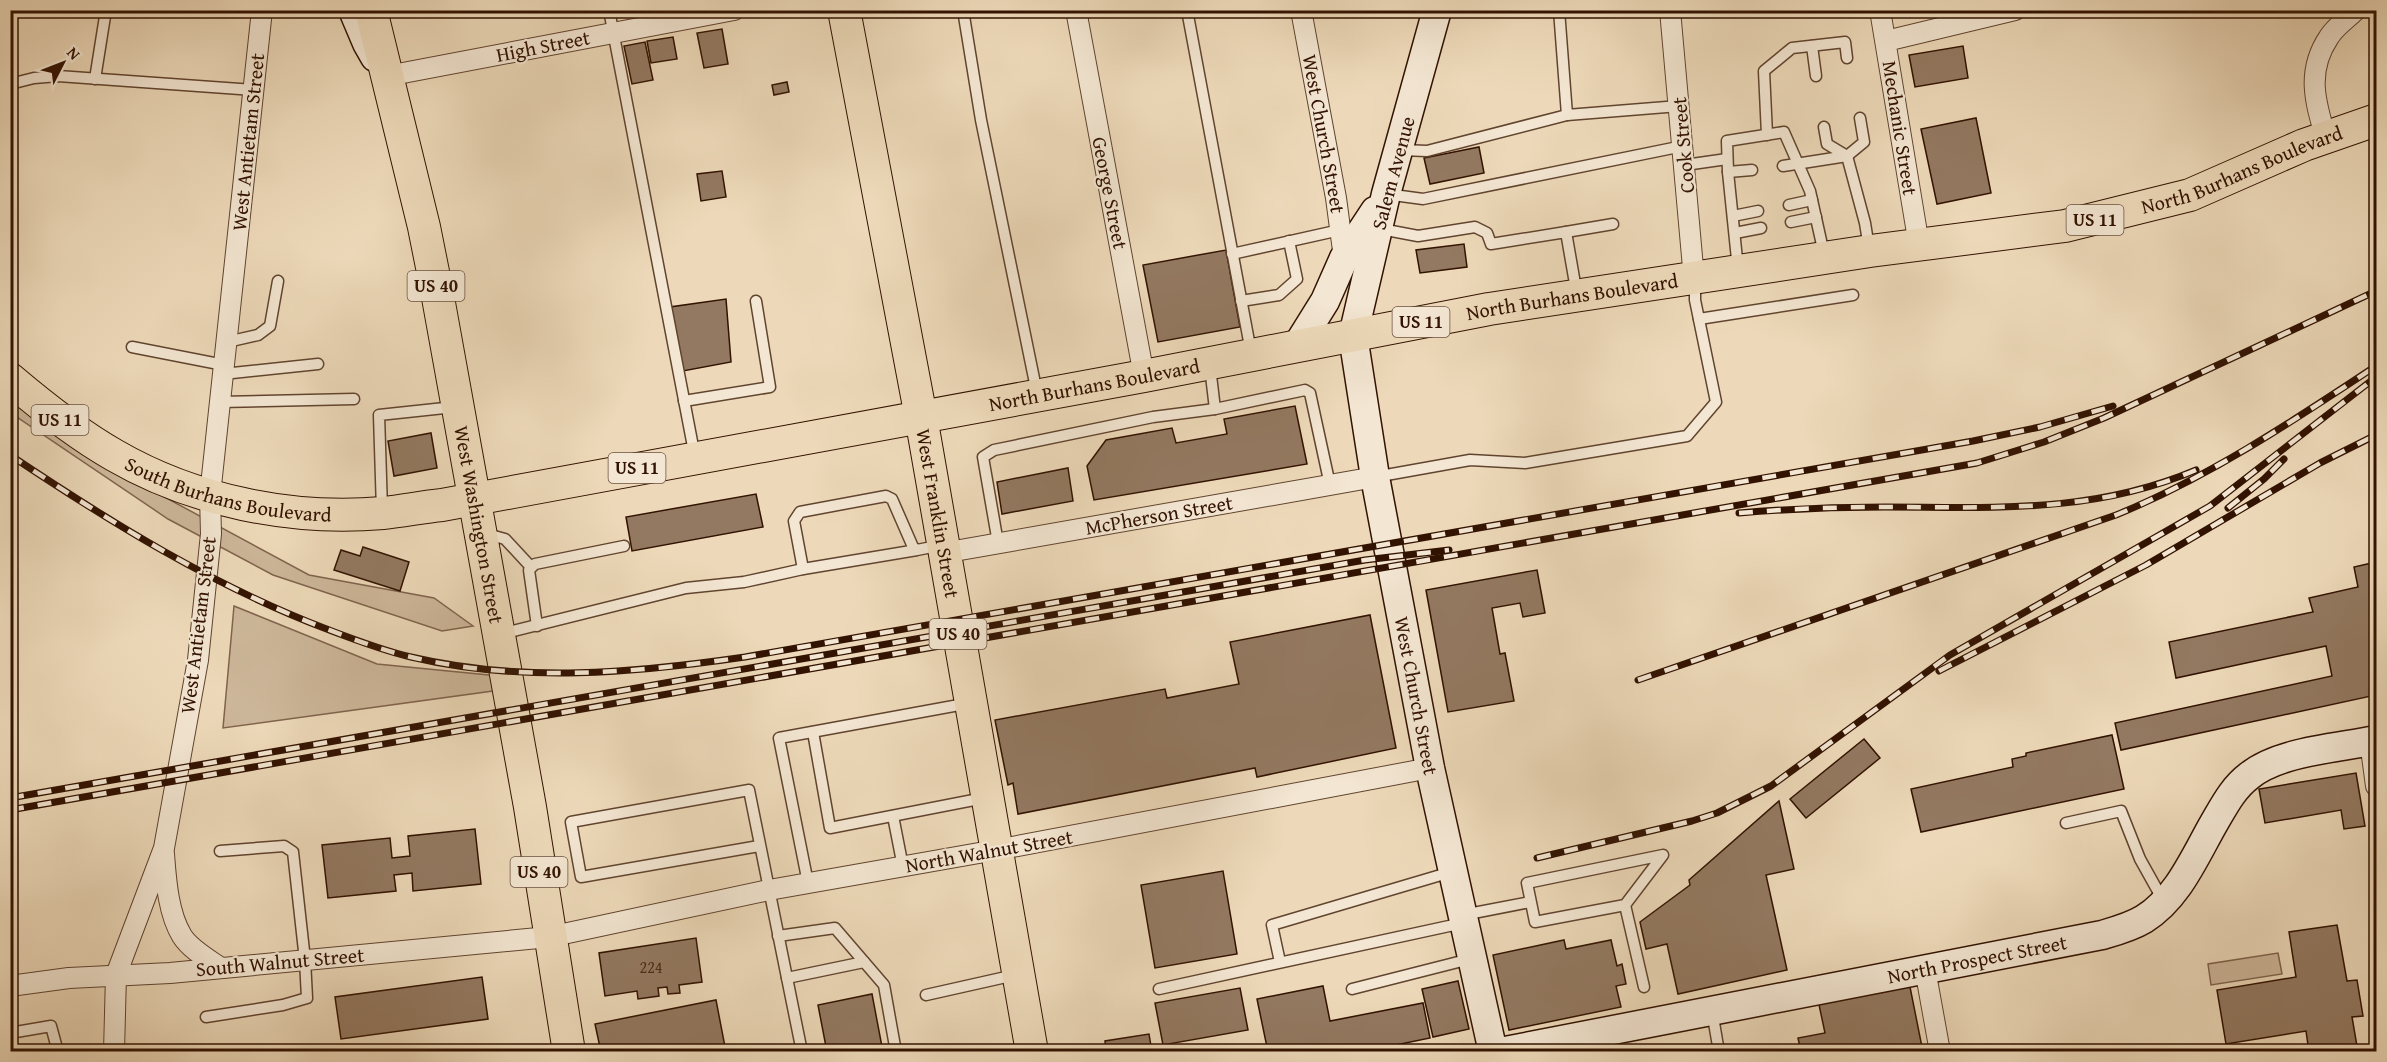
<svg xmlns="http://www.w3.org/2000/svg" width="2387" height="1062" font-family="'Gentium Book Plus',serif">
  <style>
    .green { fill: #cdb79a; stroke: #80644e; stroke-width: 1.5 }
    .building { fill: #937961; stroke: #321201; stroke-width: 1.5 }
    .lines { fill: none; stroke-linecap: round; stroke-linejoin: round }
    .lane-casing { stroke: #61442f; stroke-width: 13 }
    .street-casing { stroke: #61442f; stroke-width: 22 }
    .secondary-casing { stroke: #321201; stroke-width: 31 }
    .primary-casing { stroke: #321201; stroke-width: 34 }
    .lane { stroke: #f3e6d2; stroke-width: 10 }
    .street { stroke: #f3e6d2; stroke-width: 20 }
    .secondary { stroke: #f3e6d2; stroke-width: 28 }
    .primary { stroke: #edd9b9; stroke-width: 32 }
    .rail-casing { stroke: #321201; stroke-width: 7 }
    .rail { stroke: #f3e6d2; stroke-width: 4.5; stroke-dasharray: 14; stroke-linecap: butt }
    .labels { text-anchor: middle; stroke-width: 4.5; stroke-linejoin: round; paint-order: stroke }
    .number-label { font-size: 16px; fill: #4a2c19 }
    .shield { fill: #f3e6d2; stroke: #6c5240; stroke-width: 1.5 }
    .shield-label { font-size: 18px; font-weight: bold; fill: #321201 }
    .street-label { font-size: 20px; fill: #321201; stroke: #f3e6d2 }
  </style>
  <rect width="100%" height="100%" fill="#edd9b9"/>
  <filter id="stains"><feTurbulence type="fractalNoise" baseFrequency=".00333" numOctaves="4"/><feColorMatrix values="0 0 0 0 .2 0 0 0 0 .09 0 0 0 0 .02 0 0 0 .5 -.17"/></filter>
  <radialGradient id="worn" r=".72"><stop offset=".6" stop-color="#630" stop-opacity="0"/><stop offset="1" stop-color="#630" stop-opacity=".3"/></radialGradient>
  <g class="green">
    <path d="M10,382L159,494L309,575L434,598L473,626L442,631L273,575L168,519L11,413Z"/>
    <path d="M234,606L377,664L499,676L500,690L223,728Z"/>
    <path d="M2278,953L2282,974L2211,985L2208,964Z"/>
  </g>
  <g class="building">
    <path d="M722,29L728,64L704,68L697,33Z"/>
    <path d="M673,37L677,59L651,63L647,41Z"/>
    <path d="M645,42L653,80L632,84L624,46Z"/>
    <path d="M1963,46L1968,78L1915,87L1909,55Z"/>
    <path d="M787,82L789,92L774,95L772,85Z"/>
    <path d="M1976,118L1991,193L1937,204L1921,129Z"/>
    <path d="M1479,147L1484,173L1430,184L1424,158Z"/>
    <path d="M722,171L726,197L701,201L697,174Z"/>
    <path d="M1464,244L1467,267L1420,273L1416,250Z"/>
    <path d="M1226,250L1240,327L1158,342L1143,265Z"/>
    <path d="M726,299L731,362L683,371L670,307Z"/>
    <path d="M1295,406L1307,464L1094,500L1087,466L1106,440L1172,428L1176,443L1227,434L1224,419Z"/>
    <path d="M431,433L437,468L394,476L388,441Z"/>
    <path d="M1068,468L1073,501L1002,514L997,482Z"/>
    <path d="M756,494L763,527L632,551L626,517Z"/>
    <path d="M363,547L409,562L400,591L334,570L341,550L360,556Z"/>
    <path d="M2376,562V695L2121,750L2115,723L2332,676L2326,646L2176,678L2169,642L2313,612L2309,598L2358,587L2354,567Z"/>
    <path d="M1537,570L1545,613L1523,617L1520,603L1492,608L1500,654L1505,653L1514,701L1448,712L1426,590Z"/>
    <path d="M1370,615L1396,748L1257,777L1255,768L1018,814L1013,783L1008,785L995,720L1165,689L1167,698L1239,684L1230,642Z"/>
    <path d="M2112,735L2124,789L1921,832L1911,789L2013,767L2012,759L2026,756V753Z"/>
    <path d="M1864,739L1880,758L1806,818L1790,799Z"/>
    <path d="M2356,773L2365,826L2344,829L2341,810L2265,823L2259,789Z"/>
    <path d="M1779,801L1794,869L1766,875L1787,970L1678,994L1667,944L1646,949L1640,922L1690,885L1689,880Z"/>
    <path d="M475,829L481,884L413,891L412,873L394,875L396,891L328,898L322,845L390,838L392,858L410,856L408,836Z"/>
    <path d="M1223,871L1237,954L1155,968L1141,885Z"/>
    <path d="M2337,925L2347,981L2357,980L2363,1016L2352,1017L2358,1052H2309L2306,1031L2226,1044L2217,990L2296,977L2289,932Z"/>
    <path d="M696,938L702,982L679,985L680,993L668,994L667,987L658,988L659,996L638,999L637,991L605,996L599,953Z"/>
    <path d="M1564,940L1566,949L1611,940L1617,966L1622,964L1626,984L1616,986L1621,1007L1509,1030L1493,955Z"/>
    <path d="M482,977L488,1019L341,1039L335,997Z"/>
    <path d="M1458,981L1469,1029L1433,1037L1422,989Z"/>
    <path d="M1909,982L1923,1052H1801L1798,1038L1825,1033L1818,1000Z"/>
    <path d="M1323,986L1330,1021L1423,1003L1430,1038L1362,1052H1268L1257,999Z"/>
    <path d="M1240,988L1248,1030L1163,1045L1155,1003Z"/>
    <path d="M872,994L883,1052H827L818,1005Z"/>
    <path d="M716,1000L726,1052H601L595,1024Z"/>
    <path d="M1149,1034L1152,1052H1106L1105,1041Z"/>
  </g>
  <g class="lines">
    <defs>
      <g id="lane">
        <path d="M609,10L695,457"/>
        <path d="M963,10L981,120L1037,393"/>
        <path d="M1187,10L1251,352"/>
        <path d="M1559,10L1567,115L1679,106"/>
        <path d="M1812,46L1816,76"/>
        <path d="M95,79L106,10"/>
        <path d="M10,84L34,78L58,76L254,90"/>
        <path d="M1824,127L1827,144L1847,156L1865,223L1869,248"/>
        <path d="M1767,135L1764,71L1792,48L1845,42L1847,58"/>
        <path d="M1401,150L1427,151L1567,115"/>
        <path d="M1685,165L1727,159"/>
        <path d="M1783,166L1847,156L1864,142L1860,118"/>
        <path d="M1728,172L1752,170"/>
        <path d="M1386,194L1423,199L1683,146"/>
        <path d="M1789,205L1812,200"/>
        <path d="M1733,216L1758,211"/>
        <path d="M1791,222L1816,217"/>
        <path d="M1381,229L1418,236L1475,227L1487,233L1491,244L1566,232L1577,295"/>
        <path d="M1566,232L1613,224"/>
        <path d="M1735,233L1761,228"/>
        <path d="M1232,254L1340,230"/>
        <path d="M1738,269L1728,172L1727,141L1784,132L1810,191L1824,254"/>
        <path d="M1241,301L1279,295L1297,279L1289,241"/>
        <path d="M1699,319L1853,295"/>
        <path d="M227,342L258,335L270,326L278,281"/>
        <path d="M132,347L224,365"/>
        <path d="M1210,367L1215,409"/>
        <path d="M223,374L318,364"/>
        <path d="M684,401L770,387L756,301"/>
        <path d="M220,402L354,399"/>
        <path d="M1375,477L1470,460L1525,463L1687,436L1716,402L1695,300V279"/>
        <path d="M382,510L379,415L454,407"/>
        <path d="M483,533L505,539L531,567"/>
        <path d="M998,543L983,457L994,450L1153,417L1215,409L1305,390L1310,393L1330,485"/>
        <path d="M917,550L803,569L794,521L800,512L886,496L892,499L913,547L917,550L942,545"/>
        <path d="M537,626L529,570L535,564L624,546"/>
        <path d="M501,634L686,588L744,582L803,569"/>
        <path d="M813,732L830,828L984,798"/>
        <path d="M893,816L903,867"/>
        <path d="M2066,823L2121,811L2140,859L2164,902"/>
        <path d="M759,846L581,877L571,822L749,790L802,1052"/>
        <path d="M1663,855L1625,905L1535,922L1527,883Z"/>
        <path d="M808,883L779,738L970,703"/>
        <path d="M1625,905L1644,987"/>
        <path d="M1463,915L1530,902"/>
        <path d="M778,936L835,928L884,985L896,1052"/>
        <path d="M1280,962L1272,925L1451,872"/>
        <path d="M787,978L864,962"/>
        <path d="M1159,989L1463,923"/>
        <path d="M1352,989L1470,959"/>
        <path d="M926,995L1015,975"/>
        <path d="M1712,1011L1719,1052"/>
        <path d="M206,1017L283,1005L307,998L305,960L293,852L284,846L220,851"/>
        <path d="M10,1033L51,1026L58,1052"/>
        <path d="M299,1052H300"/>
      </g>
      <g id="street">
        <path d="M1076,10L1144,376"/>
        <path id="s1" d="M1301,10L1336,198L1344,258"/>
        <path d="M1670,10L1694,279"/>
        <path d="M1880,10L1919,245"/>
        <path d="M1886,41L2015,10"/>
        <path d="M387,76L734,10"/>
        <path d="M2326,138C2315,102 2306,71 2329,37C2335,27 2347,19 2356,10"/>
        <path d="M943,553L1375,477"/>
        <path d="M2370,741L2376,786"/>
        <path d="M164,854C166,880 168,913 182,936C190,949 208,959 221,968"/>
        <path d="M1925,969L1940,1052"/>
        <path d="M10,986L69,978L170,973L549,937L769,890L996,850L1430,768"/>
        <path d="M114,1052L116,975L164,848L198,660L211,534L210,495L262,10"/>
      </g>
      <g id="secondary">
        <path d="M353,10L367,43L375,57"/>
        <path id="s2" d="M1437,10L1386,194L1353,336L1375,477L1430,768L1493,1052"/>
        <path d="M1297,346L1325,301L1344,258L1375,211"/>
        <path id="s3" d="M1500,1052L2102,935C2116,931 2131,927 2144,919C2178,898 2195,856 2214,823C2224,806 2233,788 2249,776C2279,751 2339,748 2376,740"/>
      </g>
      <g id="primary">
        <path id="s4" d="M371,10L424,227L437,292L530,807L569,1052"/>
        <path id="s5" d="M844,10L921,417L1032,1052"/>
        <path id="s6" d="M10,379C43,407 77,434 114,455C193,501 292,521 383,513C403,511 422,507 442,505L1144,376L1489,309L1870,251L2065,226L2190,195L2304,145L2376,120"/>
      </g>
    </defs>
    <use href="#lane" class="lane-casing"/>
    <use href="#street" class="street-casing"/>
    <use href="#secondary" class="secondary-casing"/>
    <use href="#primary" class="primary-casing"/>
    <use href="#lane" class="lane"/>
    <use href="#street" class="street"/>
    <use href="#secondary" class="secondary"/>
    <use href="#primary" class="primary"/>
    <defs>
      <g id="rail">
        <path d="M10,455C110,522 212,585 324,628C353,639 381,650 411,657C522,683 634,673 745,657L1973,441L2040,427L2113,406"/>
        <path d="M2228,508L2264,479L2284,459"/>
        <path d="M1739,513C1787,509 1836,507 1885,507C1994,507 2092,514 2196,470"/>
        <path d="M1939,671L2146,565L2320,463L2376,435"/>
        <path d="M1638,680L2116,515C2209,477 2293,421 2376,366"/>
        <path d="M10,798L1365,560L1449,550"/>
        <path d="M10,810L1977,463L2044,442L2104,418L2376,291"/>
        <path d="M1537,858L1692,821L1717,813L1771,786L1950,655L2210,506L2376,377"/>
      </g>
    </defs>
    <use href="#rail" class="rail-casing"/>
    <use href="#rail" class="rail"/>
  </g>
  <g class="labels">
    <g class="number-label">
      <text x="651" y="973">224</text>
    </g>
    <g class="shield">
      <rect x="2066.5" y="205" width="57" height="30" rx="4.5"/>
      <rect x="407.5" y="271" width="57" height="30" rx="4.5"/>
      <rect x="1392.5" y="307" width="57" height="30" rx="4.5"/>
      <rect x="31.5" y="405" width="57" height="30" rx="4.5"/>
      <rect x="608.5" y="453" width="57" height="30" rx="4.5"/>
      <rect x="929.5" y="619" width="57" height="30" rx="4.5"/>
      <rect x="510.5" y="857" width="57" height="30" rx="4.5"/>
    </g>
    <g class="shield-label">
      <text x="2095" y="226">US 11</text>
      <text x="436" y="292">US 40</text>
      <text x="1421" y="328">US 11</text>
      <text x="60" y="426">US 11</text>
      <text x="637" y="474">US 11</text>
      <text x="958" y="640">US 40</text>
      <text x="539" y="878">US 40</text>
    </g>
    <g class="street-label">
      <text transform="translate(543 46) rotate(-11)" y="7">High Street</text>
      <text transform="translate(1900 128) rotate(81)" y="7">Mechanic Street</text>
      <text dy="7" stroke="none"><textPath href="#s1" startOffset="126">West Church Street</textPath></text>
      <text transform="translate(248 142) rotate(-84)" y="7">West Antietam Street</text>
      <text transform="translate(1683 145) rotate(-95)" y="7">Cook Street</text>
      <text dy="7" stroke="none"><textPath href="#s6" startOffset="2301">North Burhans Boulevard</textPath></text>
      <text transform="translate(1393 173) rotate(-75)" y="7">Salem Avenue</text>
      <text transform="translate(1110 193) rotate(79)" y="7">George Street</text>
      <text dy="7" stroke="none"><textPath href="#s6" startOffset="1617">North Burhans Boulevard</textPath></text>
      <text dy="7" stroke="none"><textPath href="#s6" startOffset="1131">North Burhans Boulevard</textPath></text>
      <text dy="7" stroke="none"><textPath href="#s6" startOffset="250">South Burhans Boulevard</textPath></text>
      <text dy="7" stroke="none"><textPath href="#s5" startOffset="512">West Franklin Street</textPath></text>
      <text transform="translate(1159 515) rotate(-10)" y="7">McPherson Street</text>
      <text dy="7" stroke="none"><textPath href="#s4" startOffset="526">West Washington Street</textPath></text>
      <text transform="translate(198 625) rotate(-83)" y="7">West Antietam Street</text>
      <text dy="7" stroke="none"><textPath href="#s2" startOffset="702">West Church Street</textPath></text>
      <text transform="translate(989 851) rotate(-10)" y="7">North Walnut Street</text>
      <text dy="7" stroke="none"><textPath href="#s3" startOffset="486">North Prospect Street</textPath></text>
      <text transform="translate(280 962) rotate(-5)" y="7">South Walnut Street</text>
    </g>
  </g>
  <rect width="2387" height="1062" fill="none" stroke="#edd9b9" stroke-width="36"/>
  <rect x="12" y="12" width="2363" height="1038" fill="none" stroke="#321201" stroke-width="3"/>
  <rect x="18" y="18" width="2351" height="1026" fill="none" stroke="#321201" stroke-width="1.5"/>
  <g transform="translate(63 63) rotate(48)" stroke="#f3e6d2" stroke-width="4.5" paint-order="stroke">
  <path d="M0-4.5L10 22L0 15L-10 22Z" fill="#321201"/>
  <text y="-9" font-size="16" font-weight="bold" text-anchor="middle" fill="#321201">N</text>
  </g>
  <rect width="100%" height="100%" filter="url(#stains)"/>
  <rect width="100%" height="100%" fill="url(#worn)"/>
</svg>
